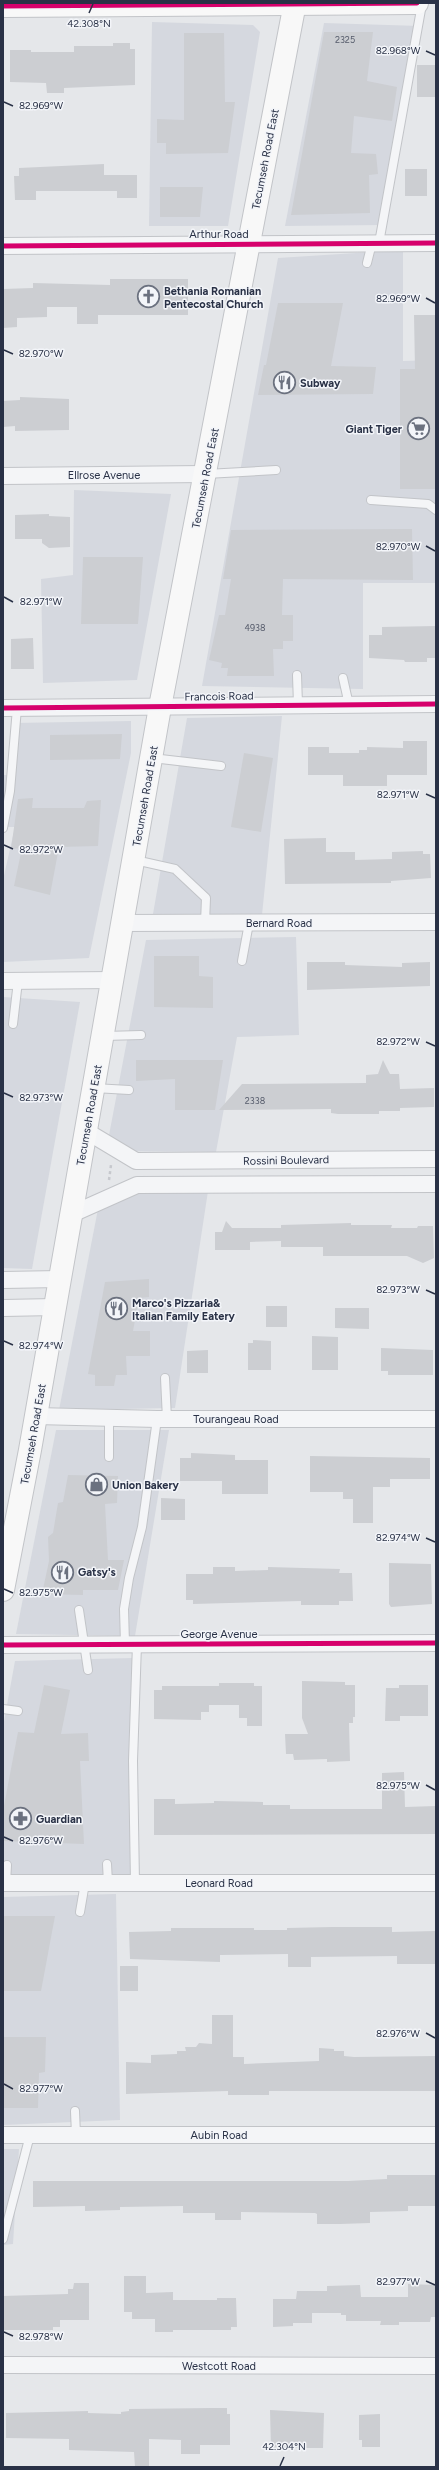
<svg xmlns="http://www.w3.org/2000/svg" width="439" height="2470" font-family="Figtree,sans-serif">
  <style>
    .built { fill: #d5d8df }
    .building { fill: #ccced2 }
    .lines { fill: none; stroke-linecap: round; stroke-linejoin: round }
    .lane-casing { stroke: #c2c4c8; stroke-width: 10 }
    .street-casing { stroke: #c2c4c8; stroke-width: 18 }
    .secondary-casing { stroke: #c2c4c8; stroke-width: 24 }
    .path { stroke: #c6c8cd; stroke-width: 2.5; stroke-dasharray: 3 3; stroke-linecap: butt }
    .lane { stroke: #f4f5f7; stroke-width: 8 }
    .street { stroke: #f4f5f7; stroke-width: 16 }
    .secondary { stroke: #f8f8f8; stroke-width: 22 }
    .cycleway-casing { stroke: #f3f5f9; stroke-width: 8 }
    .cycleway { stroke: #d6006c; stroke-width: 5 }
    .ticks { fill: none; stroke: #293146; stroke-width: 1.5 }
    .labels { text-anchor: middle; stroke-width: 3; stroke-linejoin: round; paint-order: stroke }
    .number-label { font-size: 9px; fill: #545a6a }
    .street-label { font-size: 11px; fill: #293146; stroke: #f3f5f9 }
    .poi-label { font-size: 11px; font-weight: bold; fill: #293146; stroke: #f3f5f9; text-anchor: start }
    .ticks-label { font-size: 10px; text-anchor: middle; fill: #293146; stroke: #f3f5f9; stroke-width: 3; stroke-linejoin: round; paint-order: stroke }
  </style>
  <rect width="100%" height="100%" fill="#e5e7ea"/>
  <g class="built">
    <path d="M152,22L253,25L260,32L228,226H149Z"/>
    <path d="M324,23L420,26L384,225L285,226Z"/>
    <path d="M403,250V361L436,360V583H363V689L202,686L278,258Z"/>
    <path d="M74,490L171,494L137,680L43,683L41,579L73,575Z"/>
    <path d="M282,716L262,915L153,914L187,718Z"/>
    <path d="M131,721V753L89,958L3,962V880L15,827H3V775H11L13,723Z"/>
    <path d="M296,937L299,1035L237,1037L216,1152L106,1151L146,940Z"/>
    <path d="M3,997L80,1002L32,1269L3,1268Z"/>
    <path d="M208,1191L175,1408L59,1410L98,1209L131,1193Z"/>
    <path d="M56,1430H169L135,1636L16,1634Z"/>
    <path d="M133,1658L134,1875H3V1727L15,1661Z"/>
    <path d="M116,1894L120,2120L3,2125V1897Z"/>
    <path d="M3,2149H19L13,2244L3,2245Z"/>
  </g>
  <g class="building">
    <path d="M324,32H373L367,81L397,87L392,121L354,116L351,153L376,154L378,174L369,175L370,213L291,215Z"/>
    <path d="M184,33H224L225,102H235L228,153L166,154V143H157V119L184,120Z"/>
    <path d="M113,43H130V49H135V85L64,88V93H47L46,83L10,82V50H31V52H74V46H113Z"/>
    <rect x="417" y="65" width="19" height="32"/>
    <path d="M104,164V175H137V198H117V191H36V200H15L14,176H19V168Z"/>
    <rect x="405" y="169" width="22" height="27"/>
    <path d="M160,187H203L200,217H160Z"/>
    <path d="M110,279H188V315H98V324H77V307H47V317L17,318V327L3,328V289L33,288V283L110,285Z"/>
    <path d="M278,303H343L331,366L376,367L373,394L258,395L264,365H266Z"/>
    <path d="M414,315H436V489H400V369H415Z"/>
    <path d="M20,397L69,399V430L15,431V426L3,427V401L20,400Z"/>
    <path d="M49,514V516L70,517V547L49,548L42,543V539H15V515Z"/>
    <path d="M412,529L413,580L283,579L282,615H293V641H283V649H273L274,676H227L228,668H221L222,663L209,660L219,615H225L231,579H223L231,530Z"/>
    <path d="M83,557H143L138,624H81Z"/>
    <path d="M436,626V658H427V662H405L404,660L369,658V635H382V627Z"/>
    <path d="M33,638L34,669H11V639Z"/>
    <path d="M122,734L120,759L50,760V735Z"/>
    <path d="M403,741H427V775H387V786H343V775H308V747H329V753H359V750H367V747L403,748Z"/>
    <path d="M244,753L273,758L261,832L231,827Z"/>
    <path d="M33,798L32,808H84L87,801L101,800L98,846L59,847L50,895L14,886L22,848L11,849L18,799Z"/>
    <path d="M326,838V852H355V860L392,859V852L423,851V854H430L431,878L391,881V883L285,884L284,839Z"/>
    <path d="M154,956H199V976L213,977V1008L154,1007Z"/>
    <path d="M307,962H345V965L402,967V963L430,962V986L307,990Z"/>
    <path d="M136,1060H223L215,1110H175V1079L136,1081Z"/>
    <path d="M383,1060L390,1074H399L400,1089L434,1088V1107L400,1108V1111H379V1114H338L331,1113V1109L219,1110L242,1084L366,1083V1075L378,1074Z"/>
    <path d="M226,1221L232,1228H281V1225L351,1223V1225H392L391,1228H417L418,1226H433L434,1258L423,1263L407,1256H323V1247H281V1241L250,1242V1250H215V1232H222Z"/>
    <path d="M149,1279V1297L139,1298L133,1331H150V1356H126L127,1375H116L114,1386H95V1375L88,1374L105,1282Z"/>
    <rect x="266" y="1306" width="21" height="21"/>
    <path d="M335,1308H369V1329L335,1328Z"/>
    <path d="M312,1336L338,1337V1370H312Z"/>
    <path d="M253,1340L271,1341V1370H248V1343H253Z"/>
    <path d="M381,1348L433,1350V1375H388V1371H381Z"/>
    <path d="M208,1350V1373H187V1351Z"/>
    <path d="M191,1453L235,1455V1460H268V1494H222V1481H180V1458H191Z"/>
    <path d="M310,1456L430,1458V1479H390V1487H373V1523H353V1499H343V1492H310Z"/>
    <path d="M68,1475L118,1476L117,1503L105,1504L108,1560H124L118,1590H83V1595L42,1594L49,1561L48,1537L53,1533L58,1503L63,1502Z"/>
    <path d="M161,1498L185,1499V1520H161Z"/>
    <path d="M389,1563L431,1564L432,1604L391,1607L389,1604Z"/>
    <path d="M213,1567H235V1571L268,1570V1567L340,1569L339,1573H352L353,1601H339V1605H301V1601L193,1604V1600H186V1574H213Z"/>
    <path d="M302,1681L345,1682V1685H355V1717H353V1723H349L350,1761L327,1762V1759L294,1760L293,1754H286L285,1734H308L302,1718Z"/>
    <path d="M219,1683H254V1686H262V1726H247V1718H239V1705H209V1712H201V1720L154,1719V1690H162V1686H219Z"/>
    <path d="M44,1685L70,1690L61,1734L88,1733L89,1761H80L84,1844L3,1841V1811L18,1732L34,1733Z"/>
    <path d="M399,1685H428V1716H400V1721H385L386,1688H399Z"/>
    <path d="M404,1772L405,1807L436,1806V1834L154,1835V1799H175V1804L214,1803V1801L263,1802V1805H290V1809H382V1773Z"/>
    <path d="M3,1916H55L41,1991H3Z"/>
    <path d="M332,1927H392V1932L436,1931V1964H397V1956L311,1957V1967H288V1954L220,1955V1962L130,1959L129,1932L171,1931V1928H254V1930H287V1928Z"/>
    <rect x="120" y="1966" width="18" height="25"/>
    <path d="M212,2015H233V2057H244V2064L319,2061V2048L334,2049V2051H344V2056L354,2057L436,2056V2091H269V2095H228V2091L126,2094V2062L151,2063V2055L177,2054V2051H186L185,2047H196L199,2043L212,2044Z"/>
    <path d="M3,2037H46L45,2072L39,2073L38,2108H3Z"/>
    <path d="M387,2175H436V2206H408V2211L370,2212V2223L340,2224H317V2214L315,2213L241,2212V2220H215V2213H183V2206L120,2207V2210L85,2211V2206L33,2207V2181H348L387,2179Z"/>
    <path d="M124,2276H146V2293L173,2292V2300H217V2298H236L237,2327H231V2330H173V2332H155V2319H132V2312H124Z"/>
    <path d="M74,2283H89V2320H60V2327H53V2330H3V2296L68,2294V2289H73Z"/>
    <path d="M408,2284L436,2285V2317H431L430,2322H399V2325H380L381,2321H346V2315H341V2313H312V2323H293V2326L273,2327V2299H296L297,2291H327V2286L360,2285L361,2297H408Z"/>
    <path d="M211,2408H227V2414H230V2445H200V2454H181V2440L149,2439V2467H135L134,2452L69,2450V2439L6,2438V2413L88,2411V2413L121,2414V2412L129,2411V2409Z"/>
    <path d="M270,2410L324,2413L323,2448H271Z"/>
    <path d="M380,2414V2447H362V2440H359V2415Z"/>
  </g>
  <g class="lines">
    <defs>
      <g id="lane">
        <path d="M379,243L422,4"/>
        <path d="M367,263L372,243"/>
        <path d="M206,474L276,470"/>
        <path d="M371,500L428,504L436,510"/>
        <path d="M297,675L298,705"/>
        <path d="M343,678L349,705"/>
        <path d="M152,758L221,766"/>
        <path d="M3,828L10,791L17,708"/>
        <path d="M135,860L175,869L206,898L205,923"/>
        <path d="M242,961L249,923"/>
        <path d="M13,1024L18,981"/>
        <path d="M104,1036L141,1035"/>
        <path d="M94,1088L129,1090"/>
        <path d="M165,1378L167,1419"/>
        <path d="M109,1418V1457"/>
        <path d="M79,1610L88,1670"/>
        <path d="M125,1644L124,1609L129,1578L142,1527L157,1419"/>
        <path d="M3,1709L18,1711"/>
        <path d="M107,1864L108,1883"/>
        <path d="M6,1883L7,1865"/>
        <path d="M135,1883L133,1761L137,1644"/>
        <path d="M80,1912L85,1883"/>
        <path d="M75,2111L76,2135"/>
        <path d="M3,2239L30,2135"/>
      </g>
      <g id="street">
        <path d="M3,246L436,243"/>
        <path d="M3,476L205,474"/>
        <path d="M3,708L436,704"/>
        <path d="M123,923L436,922"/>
        <path d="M3,981L113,980"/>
        <path d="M86,1131L136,1161L436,1159"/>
        <path d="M72,1214L137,1185L436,1184"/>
        <path d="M3,1280L60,1279"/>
        <path d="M3,1308L55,1307"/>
        <path d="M36,1416L157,1419H436"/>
        <path d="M3,1645L436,1643"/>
        <path d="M3,1883H436"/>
        <path d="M3,2135H436"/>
        <path d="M3,2365L436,2366"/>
      </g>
      <g id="secondary">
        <path d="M3,6L417,3"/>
        <path d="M3,1590L30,1450L160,707L295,3"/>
      </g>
    </defs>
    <use href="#lane" class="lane-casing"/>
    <use href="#street" class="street-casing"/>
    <use href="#secondary" class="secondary-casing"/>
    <path class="path" d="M109,1180L111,1165"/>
    <use href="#lane" class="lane"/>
    <use href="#street" class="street"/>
    <use href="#secondary" class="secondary"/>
    <defs>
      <g id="cycleway">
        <path d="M3,6L417,3"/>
        <path d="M3,246L436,243"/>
        <path d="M3,708L436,704"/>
        <path d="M3,1645L436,1643"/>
      </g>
    </defs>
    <use href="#cycleway" class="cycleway-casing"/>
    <use href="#cycleway" class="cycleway"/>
  </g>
  <path class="ticks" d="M89,13L93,4M426,51L435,55M4,102L13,106M426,298L435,303M4,350L13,354M426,546L435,551M4,597L13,602M426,794L435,798M4,845L13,849M426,1042L435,1046M4,1093L13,1097M426,1290L435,1294M4,1341L13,1345M426,1538L435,1542M4,1589L13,1593M426,1785L435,1790M4,1837L13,1841M426,2033L435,2038M4,2084L13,2089M426,2281L435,2285M4,2332L13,2336M280,2466L284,2457"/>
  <defs>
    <symbol id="church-ring" viewBox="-11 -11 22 22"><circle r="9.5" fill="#f3f5f9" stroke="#6b717f" stroke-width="1.5"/><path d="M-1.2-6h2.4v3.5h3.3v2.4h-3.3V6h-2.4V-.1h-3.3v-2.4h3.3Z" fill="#6b717f"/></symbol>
    <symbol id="restaurant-ring" viewBox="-11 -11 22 22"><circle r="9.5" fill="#f3f5f9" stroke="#6b717f" stroke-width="1.5"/><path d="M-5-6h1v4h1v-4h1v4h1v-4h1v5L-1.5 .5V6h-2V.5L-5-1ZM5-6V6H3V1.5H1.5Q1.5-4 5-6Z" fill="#6b717f"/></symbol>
    <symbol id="supermarket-ring" viewBox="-11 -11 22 22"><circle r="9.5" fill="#f3f5f9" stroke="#6b717f" stroke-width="1.5"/><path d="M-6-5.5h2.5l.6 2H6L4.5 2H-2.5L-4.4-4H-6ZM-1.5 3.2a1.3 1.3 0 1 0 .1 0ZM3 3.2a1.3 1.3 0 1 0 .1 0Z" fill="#6b717f"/></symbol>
    <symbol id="shop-ring" viewBox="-11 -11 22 22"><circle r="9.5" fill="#f3f5f9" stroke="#6b717f" stroke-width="1.5"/><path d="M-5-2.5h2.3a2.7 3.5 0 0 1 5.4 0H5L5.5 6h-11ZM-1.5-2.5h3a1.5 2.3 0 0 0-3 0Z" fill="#6b717f"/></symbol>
    <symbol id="pharmacy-ring" viewBox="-11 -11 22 22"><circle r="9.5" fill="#f3f5f9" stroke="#6b717f" stroke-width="1.5"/><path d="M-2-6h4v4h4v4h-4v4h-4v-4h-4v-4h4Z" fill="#6b717f"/></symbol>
  </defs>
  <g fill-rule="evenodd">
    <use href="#church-ring" x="136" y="284" width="25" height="25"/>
    <use href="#restaurant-ring" x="272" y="370" width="25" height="25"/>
    <use href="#supermarket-ring" x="406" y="416" width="25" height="25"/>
    <use href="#restaurant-ring" x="104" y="1296" width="25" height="25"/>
    <use href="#shop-ring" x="84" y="1472" width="25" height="25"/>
    <use href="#restaurant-ring" x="50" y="1560" width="25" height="25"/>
    <use href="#pharmacy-ring" x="8" y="1806" width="25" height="25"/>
  </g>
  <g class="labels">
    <g class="number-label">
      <text x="345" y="43">2325</text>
      <text x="255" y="631">4938</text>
      <text x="255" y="1104">2338</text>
    </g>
    <g class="street-label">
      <text transform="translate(265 159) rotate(-79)" y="4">Tecumseh Road East</text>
      <text x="219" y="238">Arthur Road</text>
      <text x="104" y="479">Ellrose Avenue</text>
      <text transform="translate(205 478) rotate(-79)" y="4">Tecumseh Road East</text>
      <text transform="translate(219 696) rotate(-1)" y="4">Francois Road</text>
      <text transform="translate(145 796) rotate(-80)" y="4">Tecumseh Road East</text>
      <text x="279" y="927">Bernard Road</text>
      <text transform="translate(89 1115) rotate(-80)" y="4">Tecumseh Road East</text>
      <text transform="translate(286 1160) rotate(-1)" y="4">Rossini Boulevard</text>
      <text x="236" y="1423">Tourangeau Road</text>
      <text transform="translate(33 1434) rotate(-80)" y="4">Tecumseh Road East</text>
      <text x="219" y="1638">George Avenue</text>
      <text x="219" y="1887">Leonard Road</text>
      <text x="219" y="2139">Aubin Road</text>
      <text x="219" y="2370">Westcott Road</text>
    </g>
    <g class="poi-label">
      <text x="164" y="295">Bethania Romanian<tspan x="164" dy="13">Pentecostal Church</tspan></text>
      <text x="300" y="387">Subway</text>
      <text x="402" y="433" text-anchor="end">Giant Tiger</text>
      <text x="132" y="1307">Marco's Pizzaria&amp;<tspan x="132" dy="13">Italian Family Eatery</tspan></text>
      <text x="112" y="1489">Union Bakery</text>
      <text x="78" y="1576">Gatsy's</text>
      <text x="36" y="1823">Guardian</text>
    </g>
  </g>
  <g class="ticks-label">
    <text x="89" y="27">42.308°N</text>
    <text x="398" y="54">82.968°W</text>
    <text x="41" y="109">82.969°W</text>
    <text x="398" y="302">82.969°W</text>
    <text x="41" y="357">82.970°W</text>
    <text x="398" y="550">82.970°W</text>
    <text x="41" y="605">82.971°W</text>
    <text x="398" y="798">82.971°W</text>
    <text x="41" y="853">82.972°W</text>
    <text x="398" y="1045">82.972°W</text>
    <text x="41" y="1101">82.973°W</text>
    <text x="398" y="1293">82.973°W</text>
    <text x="41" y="1349">82.974°W</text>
    <text x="398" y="1541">82.974°W</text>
    <text x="41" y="1596">82.975°W</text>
    <text x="398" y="1789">82.975°W</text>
    <text x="41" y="1844">82.976°W</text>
    <text x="398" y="2037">82.976°W</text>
    <text x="41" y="2092">82.977°W</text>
    <text x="398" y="2285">82.977°W</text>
    <text x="41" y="2340">82.978°W</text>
    <text x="284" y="2450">42.304°N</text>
  </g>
  <rect width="439" height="2470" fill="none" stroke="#293146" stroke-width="8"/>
</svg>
